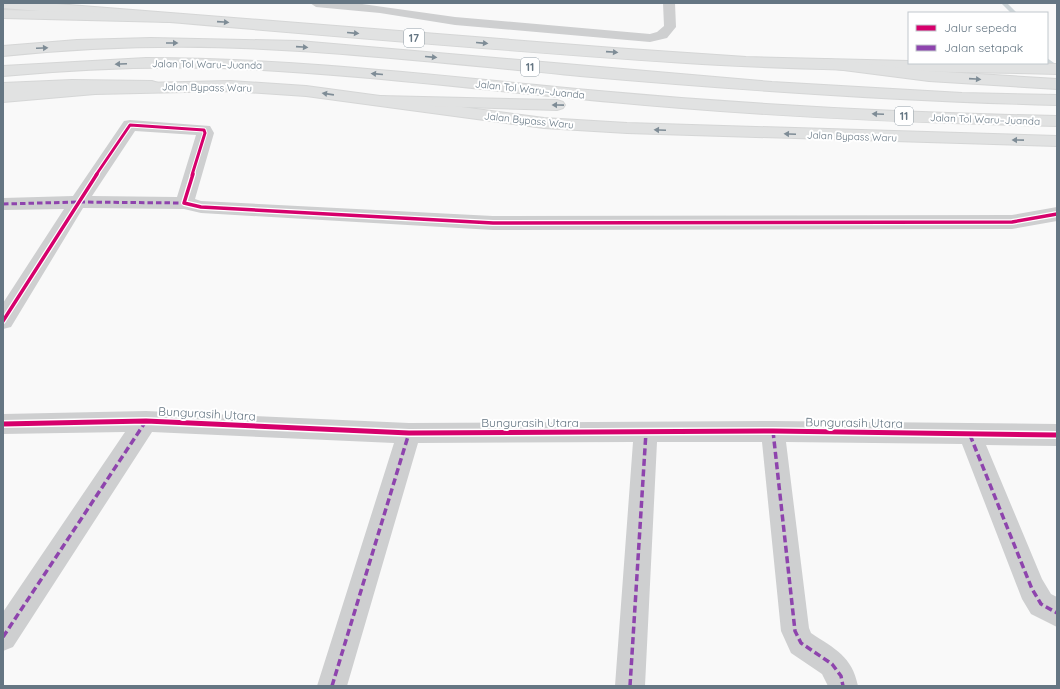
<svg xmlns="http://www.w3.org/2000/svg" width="1060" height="689" font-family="Quicksand,sans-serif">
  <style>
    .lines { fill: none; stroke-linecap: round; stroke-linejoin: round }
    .stream { fill: #ced6d9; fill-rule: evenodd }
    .trunk-casing { stroke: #d5d6d6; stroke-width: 2 }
    .motorway-casing { stroke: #d5d6d6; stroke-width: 2 }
    .service { fill: #cecfd0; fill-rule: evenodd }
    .minor { fill: #cecfd0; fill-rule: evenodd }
    .trunk { fill: #e1e2e2; fill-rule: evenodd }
    .motorway { fill: #e1e2e2; fill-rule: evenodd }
    .quiet-far1 { stroke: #8e44ad; stroke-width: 3; stroke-dasharray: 5.5 3; stroke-linecap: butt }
    .quiet { stroke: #8e44ad; stroke-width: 3.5; stroke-dasharray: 7 3.5; stroke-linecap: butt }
    .cycleway-far2-casing { stroke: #fff; stroke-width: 5 }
    .cycleway-far1-casing { stroke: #fff; stroke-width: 6 }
    .cycleway-casing { stroke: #fff; stroke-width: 8 }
    .cycleway-far2 { stroke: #d6006c; stroke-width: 3 }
    .cycleway-far1 { stroke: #d6006c; stroke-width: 3.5 }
    .cycleway { stroke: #d6006c; stroke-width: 5 }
    .oneway { fill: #7e8c96 }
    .labels { text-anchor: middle; stroke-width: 4; stroke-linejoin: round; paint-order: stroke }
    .far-street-label { font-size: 10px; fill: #657683; stroke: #fff }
    .shield { fill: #fff; stroke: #939fa8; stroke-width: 1 }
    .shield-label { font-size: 11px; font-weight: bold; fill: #657683 }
    .street-label { font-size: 12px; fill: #657683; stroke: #fff }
  </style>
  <rect width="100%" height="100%" fill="#f9f9f9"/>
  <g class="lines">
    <g class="stream">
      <path d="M1001,3H1007L1017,13H1011Z"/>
      <path d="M1047,58L1057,65V70L1047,63Z"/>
    </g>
    <defs>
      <g id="trunk">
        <path d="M3,3H44L614,48L746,57L909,61V63L1057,64V74C939,71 820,71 702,64C468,49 236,27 3,8Z"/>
        <path d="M230,81L306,86L544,118L627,123L1057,136V146L627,133L544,128L306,96L230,91L95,94L3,102V92L95,84Z"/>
      </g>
      <g id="motorway">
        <path d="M3,10L170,14L175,15L177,18L175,21L170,22L3,18Z"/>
        <path d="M151,38L299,41L772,82L962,93L1057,95V105C898,101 739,90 580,76C487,67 393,57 300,51C201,44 101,46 3,56V46L77,40Z"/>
        <path d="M146,58C298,58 448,77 599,91C751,105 904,113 1057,116V126C908,123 760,116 612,102C481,90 351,73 220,68C148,66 75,69 3,76V66Z"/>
        <path d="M825,59L929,71L1057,79V89L929,81L820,67L817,64L820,61Z"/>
        <path d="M72,80L152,81L158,83L160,86L158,89L152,91L72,90L3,93V83Z"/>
        <path d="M380,96L557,100L563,102L565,105L563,108L557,110L374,104L372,101L374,98Z"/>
      </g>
    </defs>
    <use href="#trunk" class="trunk-casing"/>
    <use href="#motorway" class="motorway-casing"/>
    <path class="service" d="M310,3H355L455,17L650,34L657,32L664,26L663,3H675L676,27L667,38L650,42L455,25L380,13L316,7Z"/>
    <g class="minor">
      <path d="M130,120L210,126L214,133L195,199L201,201L493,216L1012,215L1057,207V221L1012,229L493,230L201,213L184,209L83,208L11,327L3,329V303L64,209L3,210V198L73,196L124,121ZM135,131L196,135L177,197L92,196Z"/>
      <path d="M146,411L409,423L773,421L1057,424V446L986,445L1042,579L1051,594L1057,597V627L1031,614L1022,599L962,444L786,442L809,628L811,633C835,649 852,656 858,686H828L822,674L791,653L781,631L762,442H657L645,686H615L633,442L418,443L347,686H317L394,443L152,432L13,647L3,651V612L125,432L3,434V414Z"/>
    </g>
    <use href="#trunk" class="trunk"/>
    <use href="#motorway" class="motorway"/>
    <path class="quiet-far1" d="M3,204L78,202L184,203"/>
    <g class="quiet">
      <path d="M773,431L795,631L801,643L832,664L841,676L843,686"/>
      <path d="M970,435L1032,589L1041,604L1057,613"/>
      <path d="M3,637L146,421"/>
      <path d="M332,686L409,433"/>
      <path d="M630,686L646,432"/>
    </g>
    <defs>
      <path id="cycleway-far2" d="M96,175L130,125L204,130L205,133L192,175"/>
      <g id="cycleway-far1">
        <path d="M193,174L184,203L201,207L493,223L1012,222L1057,214"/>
        <path d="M3,321L97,174"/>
      </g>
      <path id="cycleway" d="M3,424L146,421L409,433L773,431L1057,435"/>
    </defs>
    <use href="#cycleway-far2" class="cycleway-far2-casing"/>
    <use href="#cycleway-far1" class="cycleway-far1-casing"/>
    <use href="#cycleway" class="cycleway-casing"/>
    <use href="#cycleway-far2" class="cycleway-far2"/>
    <use href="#cycleway-far1" class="cycleway-far1"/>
    <use href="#cycleway" class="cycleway"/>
  </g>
  <defs><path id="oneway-solid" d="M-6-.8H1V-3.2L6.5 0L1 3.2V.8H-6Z"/></defs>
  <g class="oneway">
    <use href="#oneway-solid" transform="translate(223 22) rotate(4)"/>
    <use href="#oneway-solid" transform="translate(353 33) rotate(5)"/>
    <use href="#oneway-solid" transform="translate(172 43)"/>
    <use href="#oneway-solid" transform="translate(482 43) rotate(5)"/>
    <use href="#oneway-solid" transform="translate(302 47) rotate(4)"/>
    <use href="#oneway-solid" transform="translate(42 48) rotate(-3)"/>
    <use href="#oneway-solid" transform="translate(612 52) rotate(4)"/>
    <use href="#oneway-solid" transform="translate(431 57) rotate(5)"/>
    <use href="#oneway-solid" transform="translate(121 64) rotate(178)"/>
    <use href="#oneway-solid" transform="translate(377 74) rotate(-175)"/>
    <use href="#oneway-solid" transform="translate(975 79) rotate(4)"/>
    <use href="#oneway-solid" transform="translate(328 94) rotate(-172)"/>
    <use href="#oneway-solid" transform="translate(558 105) rotate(-179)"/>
    <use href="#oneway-solid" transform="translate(878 114) rotate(-177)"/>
    <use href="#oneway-solid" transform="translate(660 130) rotate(-178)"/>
    <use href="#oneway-solid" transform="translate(790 134) rotate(-178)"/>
    <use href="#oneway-solid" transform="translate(1018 140) rotate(-179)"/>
  </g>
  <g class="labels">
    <g class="far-street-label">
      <text transform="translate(207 64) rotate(1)" y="4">Jalan Tol Waru–Juanda</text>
      <text transform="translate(207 87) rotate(1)" y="4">Jalan Bypass Waru</text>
      <text transform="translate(530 89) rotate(6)" y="4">Jalan Tol Waru–Juanda</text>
      <text transform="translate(985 119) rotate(2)" y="4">Jalan Tol Waru–Juanda</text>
      <text transform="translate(529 120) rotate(6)" y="4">Jalan Bypass Waru</text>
      <text transform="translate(852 136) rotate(2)" y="4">Jalan Bypass Waru</text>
    </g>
    <g class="shield">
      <rect x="404" y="29" width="20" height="18" rx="3"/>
      <rect x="521" y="58" width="18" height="18" rx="3"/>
      <rect x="895" y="107" width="18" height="18" rx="3"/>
    </g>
    <g class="shield-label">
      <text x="414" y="42">17</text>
      <text x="530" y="71">11</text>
      <text x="904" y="120">11</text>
    </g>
    <g class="street-label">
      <text transform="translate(207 414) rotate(3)" y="4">Bungurasih Utara</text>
      <text x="530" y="427">Bungurasih Utara</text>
      <text transform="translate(854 423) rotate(1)" y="4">Bungurasih Utara</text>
    </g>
  </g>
  <rect width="1060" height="689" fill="none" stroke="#657683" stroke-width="8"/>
  <rect x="908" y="12" width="140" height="52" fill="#ffffff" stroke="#c1c8cd"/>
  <rect x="916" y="25" width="20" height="6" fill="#d6006c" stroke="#c1c8cd"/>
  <text x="944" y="32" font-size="12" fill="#657683">Jalur sepeda</text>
  <rect x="916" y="45" width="20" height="6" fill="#8e44ad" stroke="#c1c8cd"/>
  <text x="944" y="52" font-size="12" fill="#657683">Jalan setapak</text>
</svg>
